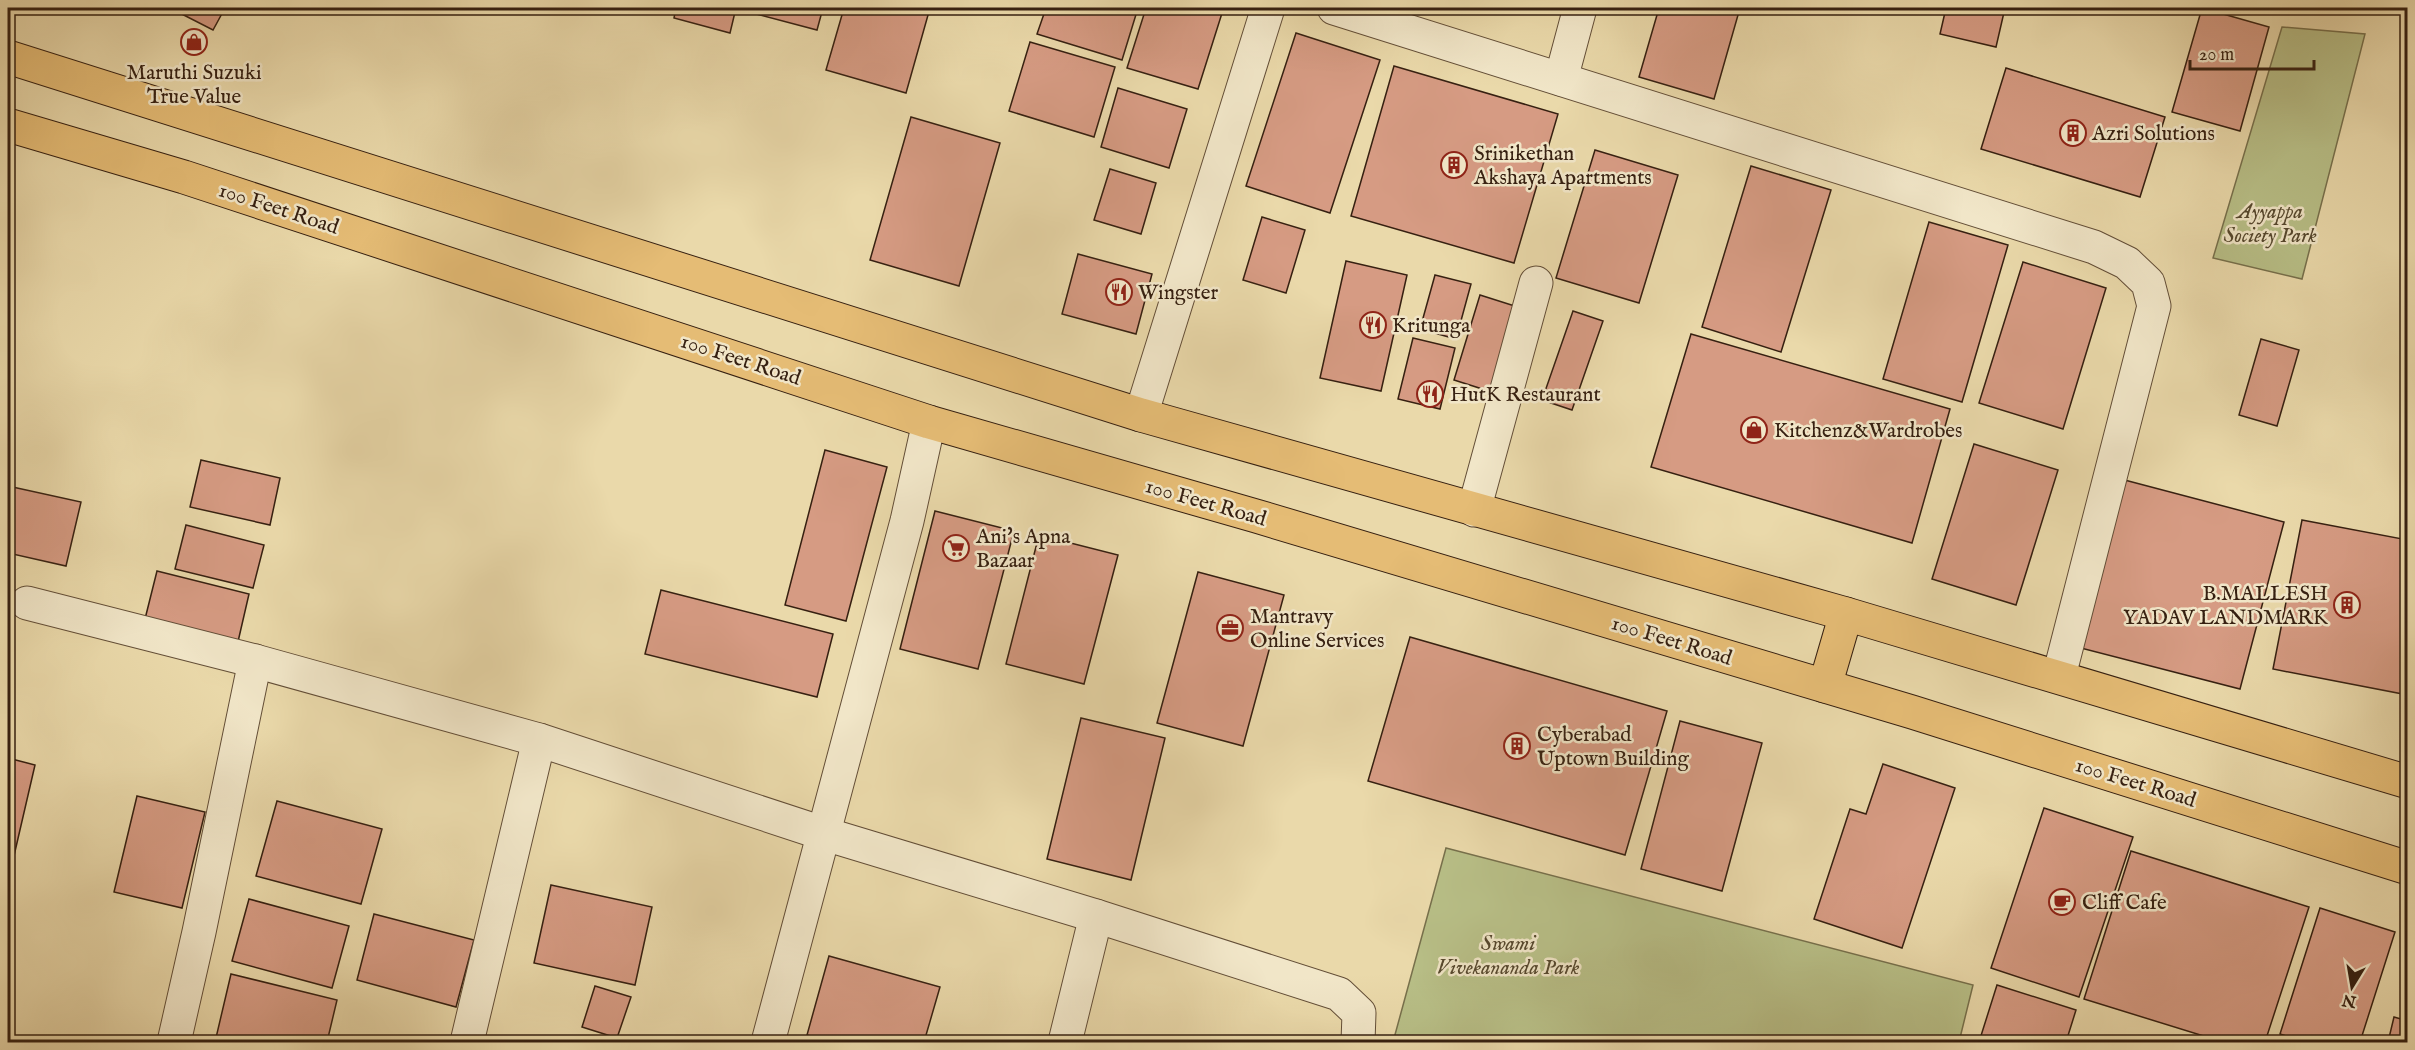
<svg xmlns="http://www.w3.org/2000/svg" width="2415" height="1050" font-family="'IM FELL English',serif">
  <style>
    .green { fill: #b8bf87; stroke: #77704c; stroke-width: 1.5 }
    .building { fill: #d69b83; stroke: #362011; stroke-width: 1.5 }
    .lines { fill: none; stroke-linecap: round; stroke-linejoin: round }
    .minor-casing { stroke: #634e37; stroke-width: 35 }
    .major-casing { stroke: #362011; stroke-width: 35 }
    .minor { stroke: #f1e6c8; stroke-width: 33 }
    .major { stroke: #e5bc75; stroke-width: 33 }
    .labels { text-anchor: middle; stroke-width: 5; stroke-linejoin: round; paint-order: stroke }
    .poi-label { font-size: 21px; fill: #362011; stroke: #f1e6c8; text-anchor: start }
    .street-label { font-size: 21px; fill: #362011; stroke: #f1e6c8 }
    .park-label { font-size: 21px; font-style: italic; fill: #56482e; stroke: #f1e6c8 }
  </style>
  <rect width="100%" height="100%" fill="#ead9aa"/>
  <filter id="stains"><feTurbulence type="fractalNoise" baseFrequency=".00333" numOctaves="4"/><feColorMatrix values="0 0 0 0 .2 0 0 0 0 .09 0 0 0 0 .02 0 0 0 .5 -.17"/></filter>
  <radialGradient id="worn" r=".72"><stop offset=".6" stop-color="#630" stop-opacity="0"/><stop offset="1" stop-color="#630" stop-opacity=".3"/></radialGradient>
  <g class="green">
    <path d="M2282,27L2365,34L2302,279L2213,258Z"/>
    <path d="M1446,848L1973,985L1959,1042H1393Z"/>
  </g>
  <g class="building">
    <path d="M170,8H225L213,30Z"/>
    <path d="M676,8H736L730,33L674,18Z"/>
    <path d="M758,8H823L817,30L756,14Z"/>
    <path d="M844,8H930L906,93L826,70Z"/>
    <path d="M1046,8H1138L1122,60L1037,34Z"/>
    <path d="M1146,8H1216L1223,10L1198,89L1127,68Z"/>
    <path d="M1659,8H1740L1714,99L1639,77Z"/>
    <path d="M1946,8H2005L1996,47L1940,34Z"/>
    <path d="M2202,8L2269,27L2240,131L2172,112Z"/>
    <path d="M1296,33L1380,60L1330,213L1246,186Z"/>
    <path d="M1030,42L1115,67L1094,137L1009,111Z"/>
    <path d="M1394,66L1558,114L1514,263L1351,216Z"/>
    <path d="M2006,68L2165,117L2140,197L1981,149Z"/>
    <path d="M1118,88L1187,109L1169,168L1101,147Z"/>
    <path d="M911,117L1000,143L959,286L870,260Z"/>
    <path d="M1595,150L1678,175L1639,303L1556,278Z"/>
    <path d="M1751,166L1831,190L1781,352L1702,327Z"/>
    <path d="M1110,169L1156,183L1141,234L1094,220Z"/>
    <path d="M1262,217L1305,230L1286,293L1243,280Z"/>
    <path d="M1929,222L2008,245L1962,402L1883,379Z"/>
    <path d="M1078,254L1152,274L1136,334L1062,314Z"/>
    <path d="M1346,261L1407,275L1381,391L1320,378Z"/>
    <path d="M2023,262L2106,288L2063,429L1979,403Z"/>
    <path d="M1435,275L1471,284L1456,339L1420,329Z"/>
    <path d="M1480,295L1521,308L1495,393L1454,380Z"/>
    <path d="M1573,311L1603,321L1572,410L1542,400Z"/>
    <path d="M1691,334L1950,409L1912,543L1651,467Z"/>
    <path d="M1413,338L1455,348L1440,409L1398,399Z"/>
    <path d="M2261,339L2299,350L2277,426L2239,415Z"/>
    <path d="M1974,444L2058,470L2016,605L1932,579Z"/>
    <path d="M825,450L887,467L846,621L785,605Z"/>
    <path d="M201,460L280,478L270,525L190,507Z"/>
    <path d="M2117,478L2284,522L2240,689L2073,646Z"/>
    <path d="M8,486L81,502L66,566L8,553Z"/>
    <path d="M935,511L1014,531L978,669L900,649Z"/>
    <path d="M2302,520L2408,540V695L2273,669Z"/>
    <path d="M186,525L264,545L253,588L175,569Z"/>
    <path d="M1039,535L1118,555L1084,684L1006,664Z"/>
    <path d="M157,571L249,594L237,646L144,623Z"/>
    <path d="M1198,572L1284,595L1243,746L1157,723Z"/>
    <path d="M661,590L833,634L817,697L645,654Z"/>
    <path d="M1410,637L1667,711L1625,855L1368,781Z"/>
    <path d="M1081,718L1165,738L1131,880L1047,859Z"/>
    <path d="M1680,721L1762,743L1722,891L1641,869Z"/>
    <path d="M8,758L35,765L13,860L8,859Z"/>
    <path d="M1883,764L1955,788L1902,948L1814,919L1850,809L1866,814Z"/>
    <path d="M137,796L205,812L182,908L114,892Z"/>
    <path d="M277,801L382,829L361,904L256,876Z"/>
    <path d="M2044,808L2133,837L2079,997L1991,968Z"/>
    <path d="M2131,851L2309,907L2265,1042H2223L2084,999Z"/>
    <path d="M551,885L652,907L635,985L534,963Z"/>
    <path d="M249,899L349,926L332,988L232,961Z"/>
    <path d="M2320,908L2395,932L2360,1042H2305L2280,1034Z"/>
    <path d="M374,914L474,940L456,1007L357,980Z"/>
    <path d="M829,956L940,987L924,1042H833L807,1035Z"/>
    <path d="M231,974L337,1000L327,1042H215Z"/>
    <path d="M1997,985L2076,1010L2066,1042H1979Z"/>
    <path d="M595,986L631,997L617,1038L582,1027Z"/>
    <path d="M2394,1017L2408,1021V1042H2388Z"/>
  </g>
  <g class="lines">
    <defs>
      <g id="minor">
        <path d="M1334,8L2094,247L2127,263L2148,283L2154,306L2059,676"/>
        <path d="M1561,79L1580,8"/>
        <path d="M1141,415L1268,8"/>
        <path d="M1474,510L1536,283"/>
        <path d="M27,603L255,661L539,740L825,834L1096,916L1339,994L1359,1013L1358,1042"/>
        <path d="M174,1042L199,932L255,661"/>
        <path d="M467,1042L539,740"/>
        <path d="M768,1042L907,521L929,422"/>
        <path d="M1065,1042L1096,916"/>
      </g>
      <g id="major">
        <path d="M8,57L1141,415L1846,614L2408,782"/>
        <path d="M8,125L184,177L929,422L1256,516L1912,712L2408,868"/>
        <path d="M1825,686L1846,614"/>
      </g>
    </defs>
    <use href="#minor" class="minor-casing"/>
    <use href="#major" class="major-casing"/>
    <use href="#minor" class="minor"/>
    <use href="#major" class="major"/>
  </g>
  <defs>
    <symbol id="shop-ring" viewBox="-11 -11 22 22"><circle r="9.5" fill="#f1e6c8" stroke="#8f2418" stroke-width="1.5"/><path d="M-5-2.5h2.3a2.7 3.5 0 0 1 5.4 0H5L5.5 6h-11ZM-1.5-2.5h3a1.5 2.3 0 0 0-3 0Z" fill="#8f2418"/></symbol>
    <symbol id="building-ring" viewBox="-11 -11 22 22"><circle r="9.5" fill="#f1e6c8" stroke="#8f2418" stroke-width="1.5"/><path d="M-4-6H4V6H1V3H-1V6H-4ZM-2.5-4.3h1.7v1.8h-1.7ZM.8-4.3h1.7v1.8H.8ZM-2.5-1h1.7V.8h-1.7ZM.8-1h1.7V.8H.8Z" fill="#8f2418"/></symbol>
    <symbol id="restaurant-ring" viewBox="-11 -11 22 22"><circle r="9.5" fill="#f1e6c8" stroke="#8f2418" stroke-width="1.5"/><path d="M-5-6h1v4h1v-4h1v4h1v-4h1v5L-1.5 .5V6h-2V.5L-5-1ZM5-6V6H3V1.5H1.5Q1.5-4 5-6Z" fill="#8f2418"/></symbol>
    <symbol id="supermarket-ring" viewBox="-11 -11 22 22"><circle r="9.5" fill="#f1e6c8" stroke="#8f2418" stroke-width="1.5"/><path d="M-6-5.5h2.5l.6 2H6L4.5 2H-2.5L-4.4-4H-6ZM-1.5 3.2a1.3 1.3 0 1 0 .1 0ZM3 3.2a1.3 1.3 0 1 0 .1 0Z" fill="#8f2418"/></symbol>
    <symbol id="office-ring" viewBox="-11 -11 22 22"><circle r="9.5" fill="#f1e6c8" stroke="#8f2418" stroke-width="1.5"/><path d="M-6-3h4V-5.5h4V-3h4V5H-6ZM-1-4.5V-3h2v-1.5ZM-6 0V1H6V0Z" fill="#8f2418"/></symbol>
    <symbol id="cafe-ring" viewBox="-11 -11 22 22"><circle r="9.5" fill="#f1e6c8" stroke="#8f2418" stroke-width="1.5"/><path d="M-5.5-4.5H6V0H3Q3 3.5 0 3.5H-2.5Q-5.5 3.5-5.5 0ZM3-3.2v2h1.7v-2ZM-6 4.5H4V6H-6Z" fill="#8f2418"/></symbol>
  </defs>
  <g fill-rule="evenodd">
    <use href="#shop-ring" x="179" y="27" width="30" height="30"/>
    <use href="#building-ring" x="2058" y="118" width="30" height="30"/>
    <use href="#building-ring" x="1439" y="150" width="30" height="30"/>
    <use href="#restaurant-ring" x="1104" y="277" width="30" height="30"/>
    <use href="#restaurant-ring" x="1358" y="310" width="30" height="30"/>
    <use href="#restaurant-ring" x="1415" y="379" width="30" height="30"/>
    <use href="#shop-ring" x="1739" y="415" width="30" height="30"/>
    <use href="#supermarket-ring" x="941" y="533" width="30" height="30"/>
    <use href="#building-ring" x="2332" y="590" width="30" height="30"/>
    <use href="#office-ring" x="1215" y="613" width="30" height="30"/>
    <use href="#building-ring" x="1502" y="731" width="30" height="30"/>
    <use href="#cafe-ring" x="2047" y="887" width="30" height="30"/>
  </g>
  <g class="labels">
    <g class="poi-label">
      <text x="194" y="79" text-anchor="middle">Maruthi Suzuki<tspan x="194" dy="24">True Value</tspan></text>
      <text x="2092" y="140">Azri Solutions</text>
      <text x="1474" y="160">Srinikethan<tspan x="1474" dy="24">Akshaya Apartments</tspan></text>
      <text x="1138" y="299">Wingster</text>
      <text x="1392" y="332">Kritunga</text>
      <text x="1450" y="401">HutK Restaurant</text>
      <text x="1774" y="437">Kitchenz&amp;Wardrobes</text>
      <text x="976" y="543">Ani's Apna<tspan x="976" dy="24">Bazaar</tspan></text>
      <text x="2328" y="600" text-anchor="end">B.MALLESH<tspan x="2328" dy="24">YADAV LANDMARK</tspan></text>
      <text x="1250" y="623">Mantravy<tspan x="1250" dy="24">Online Services</tspan></text>
      <text x="1537" y="741">Cyberabad<tspan x="1537" dy="24">Uptown Building</tspan></text>
      <text x="2082" y="909">Cliff Cafe</text>
    </g>
    <g class="street-label">
      <text transform="translate(279 208) rotate(18)" y="7">100 Feet Road</text>
      <text transform="translate(741 359) rotate(18)" y="7">100 Feet Road</text>
      <text transform="translate(1206 502) rotate(16)" y="7">100 Feet Road</text>
      <text transform="translate(1672 640) rotate(17)" y="7">100 Feet Road</text>
      <text transform="translate(2136 782) rotate(17)" y="7">100 Feet Road</text>
    </g>
    <g class="park-label">
      <text x="2270" y="218">Ayyappa<tspan x="2270" dy="24">Society Park</tspan></text>
      <text x="1508" y="950">Swami<tspan x="1508" dy="24">Vivekananda Park</tspan></text>
    </g>
  </g>
  <rect width="2415" height="1050" fill="none" stroke="#ead9aa" stroke-width="30"/>
  <rect x="9" y="9" width="2397" height="1032" fill="none" stroke="#362011" stroke-width="3"/>
  <rect x="15" y="15" width="2385" height="1020" fill="none" stroke="#362011" stroke-width="1.5"/>
  <g transform="translate(2352 987) rotate(191)" stroke="#f1e6c8" stroke-width="4.5" paint-order="stroke">
  <path d="M0-4.5L10 22L0 15L-10 22Z" fill="#362011"/>
  <text y="-9" font-size="16" font-weight="bold" text-anchor="middle" fill="#362011">N</text>
  </g>
  <path d="M2190 60v9h124v-9" fill="none" stroke="#362011" stroke-width="3"/>
  <text x="2199" y="60" font-size="18" fill="#362011" stroke="#f1e6c8" stroke-width="4.5" paint-order="stroke">20 m</text>
  <rect width="100%" height="100%" filter="url(#stains)"/>
  <rect width="100%" height="100%" fill="url(#worn)"/>
</svg>
